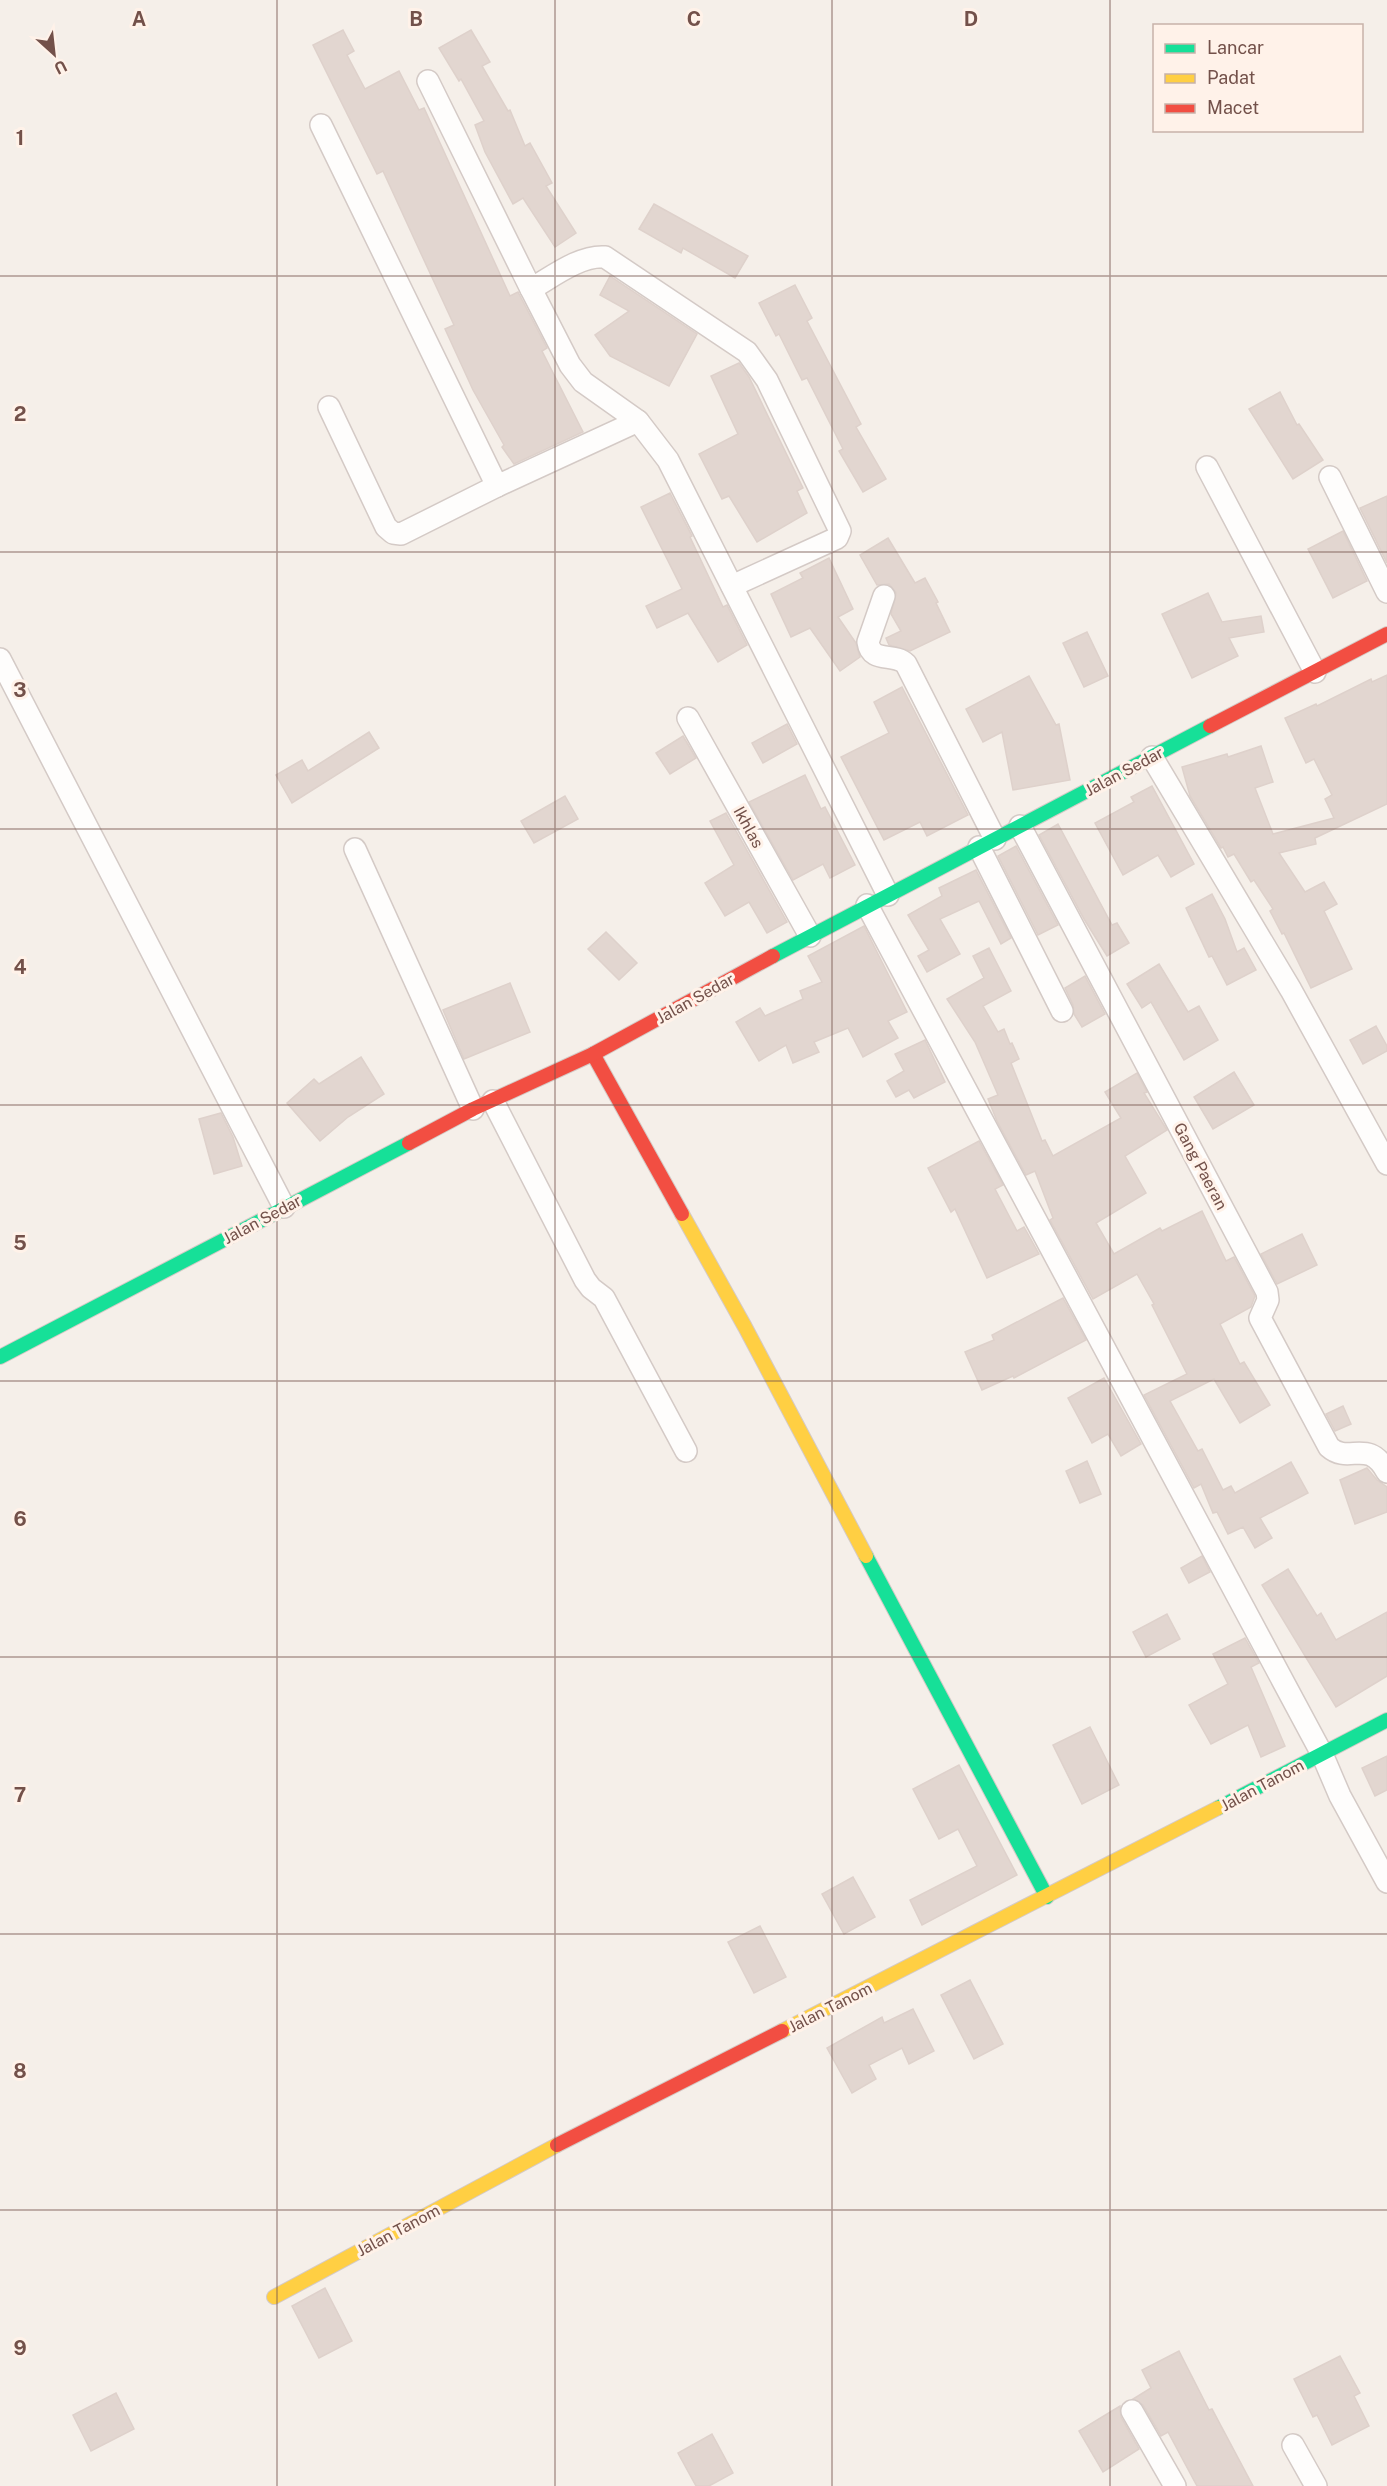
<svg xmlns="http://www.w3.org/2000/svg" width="1387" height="2486" font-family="'Public Sans',sans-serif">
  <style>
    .building { fill: #e2d6d0; stroke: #ded1cb; stroke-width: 1.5 }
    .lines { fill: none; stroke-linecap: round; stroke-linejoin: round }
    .street-casing { stroke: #d4cac6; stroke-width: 24 }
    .fast-casing { stroke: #d4cac6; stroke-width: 16 }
    .slow-casing { stroke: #d4cac6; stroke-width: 16 }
    .jam-casing { stroke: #d4cac6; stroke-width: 16 }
    .street { stroke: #fefdfc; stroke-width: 21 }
    .fast { stroke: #16e098; stroke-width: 14 }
    .slow { stroke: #ffcf43; stroke-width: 14 }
    .jam { stroke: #f24e42; stroke-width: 14 }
    .grid { fill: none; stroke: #73514a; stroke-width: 1.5; stroke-opacity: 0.55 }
    .labels { text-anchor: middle; stroke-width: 6; stroke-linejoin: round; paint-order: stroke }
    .street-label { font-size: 16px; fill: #73514a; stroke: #fff2e9 }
    .grid-label { font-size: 20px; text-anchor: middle; font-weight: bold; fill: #73514a; stroke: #fff2e9; stroke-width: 6; stroke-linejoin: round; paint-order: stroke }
  </style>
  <rect width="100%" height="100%" fill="#f5efe9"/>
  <g class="building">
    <path d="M343,30L354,51L347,55L365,89L399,71L419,110L424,108L510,296L518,292L547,348L542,351L583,432L514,464L502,447L504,445L473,390L445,329L454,325L417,245L383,171L377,174L313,45Z"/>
    <path d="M471,30L490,62L482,66L508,111L510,110L525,146L530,143L552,183L546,186L576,233L555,247L523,198L513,204L485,152L475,125L484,121L461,79L459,81L439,48Z"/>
    <path d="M654,204L748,256L735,278L683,248L681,253L639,229Z"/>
    <path d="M610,276L697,334L669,386L610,356L595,335L629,311L600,295Z"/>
    <path d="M795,285L812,318L807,321L861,424L856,427L886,479L863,492L839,451L843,449L807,378L802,380L779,334L776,336L759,303Z"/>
    <path d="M739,363L749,377L803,488L797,491L807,513L757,542L729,496L722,499L699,454L738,434L711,376Z"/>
    <path d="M1280,392L1297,425L1299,424L1323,460L1293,479L1249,409Z"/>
    <path d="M670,493L692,536L690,537L723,607L727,605L747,645L718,662L688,613L657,628L646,606L682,589L641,507Z"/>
    <path d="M1387,496V563L1360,508Z"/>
    <path d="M1343,531L1367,581L1333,598L1308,549Z"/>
    <path d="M888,538L915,583L925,578L938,602L936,603L950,632L910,651L889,645L886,638L901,631L891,614L896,593L889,584L877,585L860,555Z"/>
    <path d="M829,558L853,609L838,617L856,643L860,657L840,671L810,628L791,637L771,594L803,578L800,573Z"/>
    <path d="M1208,593L1222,622L1261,616L1264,632L1229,638L1238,656L1192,678L1162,614Z"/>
    <path d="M1087,632L1108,676L1084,687L1063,643Z"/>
    <path d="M1387,675V804L1315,838L1316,844L1279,853L1305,892L1324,882L1337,904L1324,911L1352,969L1311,988L1284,933L1282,934L1270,911L1273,909L1254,880L1251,882L1234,854L1228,857L1223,847L1221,848L1190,796L1182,767L1227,754L1228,757L1261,746L1273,782L1255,788L1273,834L1334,818L1325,799L1332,795L1314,759L1306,763L1285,718L1316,704L1317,706L1371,679L1372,682Z"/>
    <path d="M1029,676L1056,725L1059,724L1070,780L1013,790L1002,732L983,742L966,709Z"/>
    <path d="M902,687L968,815L927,836L920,822L884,840L841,757L889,733L874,702Z"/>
    <path d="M787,724L797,744L763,763L752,743Z"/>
    <path d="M369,732L379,748L292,803L276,775L302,760L308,771Z"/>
    <path d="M683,736L696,758L670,774L656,753Z"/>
    <path d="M805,775L821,809L825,807L855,865L830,878L823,864L793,880L749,802Z"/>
    <path d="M1152,786L1194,864L1171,877L1158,855L1123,875L1095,823L1134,802L1131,797Z"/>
    <path d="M565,796L578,819L534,843L521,821Z"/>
    <path d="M726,813L787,922L767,933L749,902L725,916L705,883L734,865L710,821Z"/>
    <path d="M1058,824L1112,925L1117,923L1129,943L1107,956L1084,919L1039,835Z"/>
    <path d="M1016,846L1058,925L1038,935L998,856Z"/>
    <path d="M976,870L1011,938L1001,944L979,901L940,919L960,954L927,972L918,956L929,950L908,915L942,896L939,888Z"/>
    <path d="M1212,894L1225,919L1237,952L1244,948L1256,970L1227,985L1212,956L1209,957L1186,908Z"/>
    <path d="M864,926L907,1012L888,1021L898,1038L863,1057L848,1028L814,1042L819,1052L793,1063L786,1045L759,1061L736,1022L760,1008L765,1016L803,999L800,991L822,982L808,956Z"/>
    <path d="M606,932L637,963L619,980L588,949Z"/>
    <path d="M989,948L1011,991L983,1006L998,1032L1004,1029L1010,1044L1012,1043L1019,1059L1011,1063L1042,1141L1045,1140L1053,1156L1121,1118L1105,1092L1137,1073L1147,1092L1144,1093L1167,1130L1125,1156L1146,1193L1096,1223L1114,1254L1160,1228L1162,1231L1202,1211L1226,1261L1234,1257L1255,1296L1251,1307L1220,1324L1240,1364L1244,1362L1270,1405L1240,1423L1214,1379L1170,1401L1198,1451L1202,1449L1223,1490L1231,1486L1235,1493L1291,1462L1308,1493L1260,1518L1272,1538L1255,1548L1243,1527L1228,1534L1217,1512L1213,1513L1201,1484L1194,1488L1144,1395L1187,1374L1152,1305L1154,1304L1137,1274L1093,1299L1050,1220L1053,1218L1035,1171L1026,1175L997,1121L988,1099L998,1095L975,1042L947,999L984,978L973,956Z"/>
    <path d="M1159,964L1188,1012L1199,1006L1218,1040L1184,1060L1151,1002L1142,1008L1127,984Z"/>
    <path d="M1085,976L1105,1014L1082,1027L1074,1014L1073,1005L1065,988Z"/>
    <path d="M510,983L530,1032L464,1059L443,1010Z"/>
    <path d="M1376,1026L1387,1046V1051L1363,1064L1350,1040Z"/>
    <path d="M925,1040L945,1082L914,1098L909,1090L896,1097L887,1081L904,1071L895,1054Z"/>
    <path d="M361,1057L384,1094L348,1117L320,1141L287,1103L314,1079L319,1084Z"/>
    <path d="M1234,1072L1254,1105L1213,1129L1194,1097Z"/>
    <path d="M221,1113L233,1137L242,1166L214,1174L199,1119Z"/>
    <path d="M979,1141L1003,1185L995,1189L1017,1231L1024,1227L1039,1254L987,1278L955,1209L951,1212L928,1168Z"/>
    <path d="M1302,1234L1317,1265L1277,1284L1261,1254Z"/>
    <path d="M1063,1298L1086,1340L1014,1378L1013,1376L982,1390L965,1352L994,1340L992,1335Z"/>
    <path d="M1104,1378L1141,1444L1121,1456L1108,1434L1092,1443L1068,1398Z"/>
    <path d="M1343,1406L1351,1424L1335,1431L1326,1414Z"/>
    <path d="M1087,1461L1101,1494L1080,1503L1066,1471Z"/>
    <path d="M1367,1468L1377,1480L1387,1487V1512L1355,1524L1340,1480Z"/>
    <path d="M1202,1556L1210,1572L1189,1583L1181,1568Z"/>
    <path d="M1288,1569L1317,1616L1321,1613L1336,1640L1387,1612V1676L1336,1707L1262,1585Z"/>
    <path d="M1167,1614L1180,1639L1146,1657L1133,1632Z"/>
    <path d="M1245,1638L1259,1663L1251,1667L1285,1746L1261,1757L1248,1725L1211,1744L1189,1705L1228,1684L1213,1654Z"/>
    <path d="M1090,1727L1119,1785L1082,1804L1053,1745Z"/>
    <path d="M1387,1756V1790L1375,1796L1362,1768Z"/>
    <path d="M959,1765L1017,1875L922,1925L910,1900L977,1866L958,1829L939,1839L913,1789Z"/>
    <path d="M853,1877L875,1917L844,1934L822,1894Z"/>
    <path d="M760,1926L786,1977L754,1993L728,1942Z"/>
    <path d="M970,1980L1003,2044L974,2059L941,1995Z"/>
    <path d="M913,2009L934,2051L909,2064L902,2048L869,2065L876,2079L852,2093L827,2048L882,2017L884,2023Z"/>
    <path d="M325,2288L352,2341L319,2358L292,2306Z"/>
    <path d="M1179,2351L1209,2410L1212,2409L1253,2486H1197L1168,2432L1161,2436L1143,2405L1133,2399L1151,2388L1142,2370Z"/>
    <path d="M1340,2356L1360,2393L1354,2396L1369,2426L1332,2445L1317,2415L1313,2417L1294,2379Z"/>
    <path d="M116,2393L134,2429L91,2451L73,2415Z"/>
    <path d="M1120,2406L1121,2417L1139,2449L1103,2472L1079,2431Z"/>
    <path d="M712,2434L733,2473L709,2486H696L678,2453Z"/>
  </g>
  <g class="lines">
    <defs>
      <g id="street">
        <path d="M428,81L531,289C552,277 580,255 605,257L747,352L767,380L840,531L837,538L732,586"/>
        <path d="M321,125L497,486L638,421"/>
        <path d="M531,289L570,365L583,382L638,421L668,460L888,895"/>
        <path d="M329,407L386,527L393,533L401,534L497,486"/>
        <path d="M1207,467L1315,672"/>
        <path d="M1330,477L1387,592"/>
        <path d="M884,596L868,642C871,664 894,652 906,664L995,839"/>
        <path d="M0,659L284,1207"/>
        <path d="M688,718L810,936"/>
        <path d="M1152,757L1291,990L1387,1164"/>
        <path d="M1020,826L1267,1292L1268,1300L1260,1318L1329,1447C1349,1465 1368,1437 1387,1472"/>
        <path d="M979,847L1062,1011"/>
        <path d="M355,849L473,1109"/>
        <path d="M867,905L1322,1754L1340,1796L1387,1882"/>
        <path d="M493,1101L585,1280L591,1288L604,1298L686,1451"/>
        <path d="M1132,2411L1175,2486"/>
        <path d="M1293,2445L1316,2486"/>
      </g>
      <g id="fast">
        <path d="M773,956L1210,726"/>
        <path d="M0,1357L409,1143"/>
        <path d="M866,1556L1047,1897"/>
        <path d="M1218,1808L1387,1720"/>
      </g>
      <g id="slow">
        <path d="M682,1214L745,1327L866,1556"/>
        <path d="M782,2031L1218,1808"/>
        <path d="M274,2297L557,2145"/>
      </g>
      <g id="jam">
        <path d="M1210,726L1387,634"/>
        <path d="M593,1054L682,1214"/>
        <path d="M409,1143L473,1109L593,1054L773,956"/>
        <path d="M557,2145L782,2031"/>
      </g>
    </defs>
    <use href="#street" class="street-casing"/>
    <use href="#fast" class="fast-casing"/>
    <use href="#slow" class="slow-casing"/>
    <use href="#jam" class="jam-casing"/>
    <use href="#street" class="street"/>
    <use href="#fast" class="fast"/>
    <use href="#slow" class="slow"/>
    <use href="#jam" class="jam"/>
  </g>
  <path class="grid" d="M277,0V2486M555,0V2486M832,0V2486M1110,0V2486M0,276H1387M0,552H1387M0,829H1387M0,1105H1387M0,1381H1387M0,1657H1387M0,1934H1387M0,2210H1387"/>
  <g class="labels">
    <g class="street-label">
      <text transform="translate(1124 771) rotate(-28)" y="6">Jalan Sedar</text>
      <text transform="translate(749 827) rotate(61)" y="6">Ikhlas</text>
      <text transform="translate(695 998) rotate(-29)" y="6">Jalan Sedar</text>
      <text transform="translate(1201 1166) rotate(62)" y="6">Gang Paeran</text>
      <text transform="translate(262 1219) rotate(-28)" y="6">Jalan Sedar</text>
      <text transform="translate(1262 1785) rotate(-28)" y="6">Jalan Tanom</text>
      <text transform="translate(830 2007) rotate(-27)" y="6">Jalan Tanom</text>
      <text transform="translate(398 2230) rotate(-28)" y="6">Jalan Tanom</text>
    </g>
  </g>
  <g class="grid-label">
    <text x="139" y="26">A</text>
    <text x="416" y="26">B</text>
    <text x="694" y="26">C</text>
    <text x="971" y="26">D</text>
    <text x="20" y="145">1</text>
    <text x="20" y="421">2</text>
    <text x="20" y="697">3</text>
    <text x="20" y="974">4</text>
    <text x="20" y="1250">5</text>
    <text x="20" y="1526">6</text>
    <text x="20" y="1802">7</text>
    <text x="20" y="2078">8</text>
    <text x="20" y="2355">9</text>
  </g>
  <rect x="1153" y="24" width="210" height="108" fill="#fff2e9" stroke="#c7b2a9" stroke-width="1.5"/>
  <rect x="1165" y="44" width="30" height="9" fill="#16e098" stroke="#c7b2a9" stroke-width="1.5"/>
  <text x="1207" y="54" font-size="18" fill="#73514a">Lancar</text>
  <rect x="1165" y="74" width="30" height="9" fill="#ffcf43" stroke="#c7b2a9" stroke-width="1.5"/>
  <text x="1207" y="84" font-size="18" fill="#73514a">Padat</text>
  <rect x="1165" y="104" width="30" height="9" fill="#f24e42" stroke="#c7b2a9" stroke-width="1.5"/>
  <text x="1207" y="114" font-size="18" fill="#73514a">Macet</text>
  <g transform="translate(54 54) rotate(153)" stroke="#fff2e9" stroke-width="4.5" paint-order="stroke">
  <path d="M0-4.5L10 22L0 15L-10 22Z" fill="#73514a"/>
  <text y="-9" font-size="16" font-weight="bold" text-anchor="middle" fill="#73514a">U</text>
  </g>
</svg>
